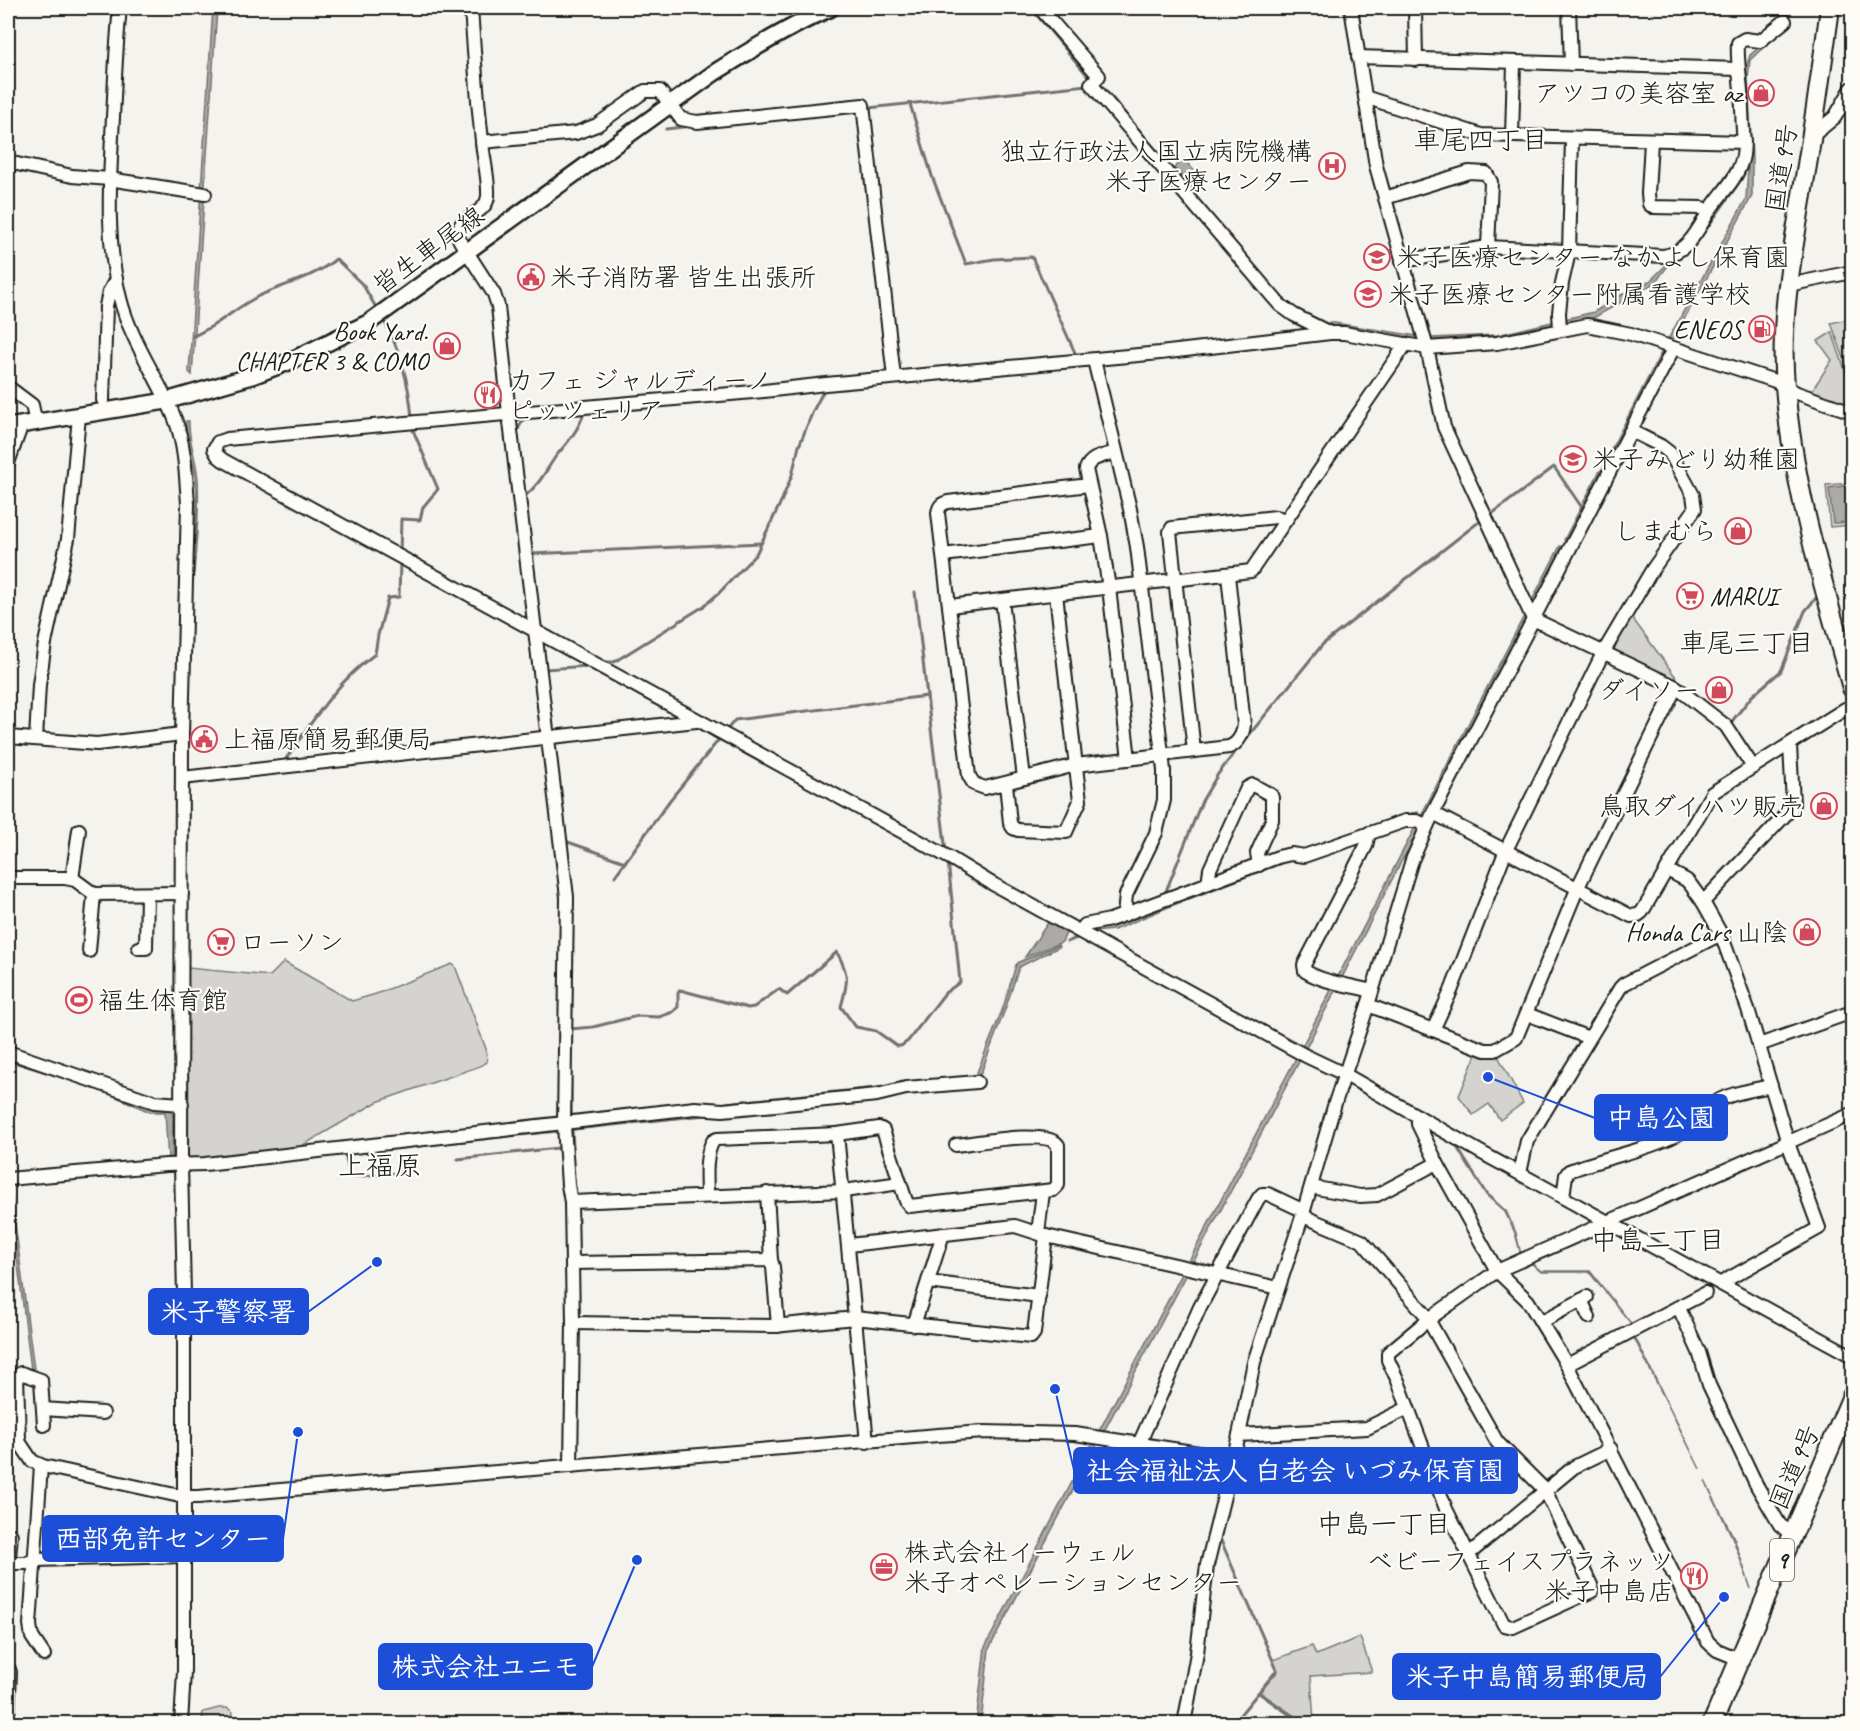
<svg xmlns="http://www.w3.org/2000/svg" width="1860" height="1731" font-family="Caveat,'Klee One',sans-serif">
  <style>
    .green { fill: #d4d3cf; stroke: #787876; stroke-width: 1.5 }
    .water { fill: #abaaa6; stroke: #72716f; stroke-width: 1.5 }
    .lines { fill: none; stroke-linecap: round; stroke-linejoin: round }
    .stream { stroke: #72716f; stroke-width: 3 }
    .minor-casing { stroke: #1c1c1c; stroke-width: 16 }
    .major-casing { stroke: #1c1c1c; stroke-width: 20 }
    .highway-casing { stroke: #1c1c1c; stroke-width: 22 }
    .minor { stroke: #fdfcf7; stroke-width: 12 }
    .major { stroke: #fdfcf7; stroke-width: 15 }
    .highway { stroke: #fdfcf7; stroke-width: 18 }
    .labels { text-anchor: middle; stroke-width: 4.5; stroke-linejoin: round; paint-order: stroke }
    .shield { fill: #fdfcf7; stroke: #605f5e; stroke-width: 1.5 }
    .shield-label { font-size: 24px; font-weight: bold; fill: #1c1c1c }
    .poi-label { font-size: 26px; fill: #1c1c1c; stroke: #fdfcf7; text-anchor: start }
    .street-label { font-size: 26px; fill: #1c1c1c; stroke: #fdfcf7 }
    .neighbourhood-label { font-size: 27px; fill: #1c1c1c; stroke: #fdfcf7 }
    .quarter-label { font-size: 28px; fill: #1c1c1c; stroke: #fdfcf7 }
    .leader { fill: none; stroke: #1d4ed8; stroke-width: 2 }
    .callout-dot { fill: #1d4ed8; stroke: #fdfcf7; stroke-width: 2 }
    .callout { fill: #1d4ed8; stroke: #1d4ed8; stroke-width: 2 }
    .callout-label { font-size: 27px; text-anchor: middle; font-weight: bold; fill: #fff }
  </style>
  <rect width="100%" height="100%" fill="#f4f3ee"/>
  <filter id="ink" filterUnits="userSpaceOnUse"><feTurbulence type="fractalNoise" baseFrequency=".0167" numOctaves="2"/><feDisplacementMap in="SourceGraphic" scale="12" xChannelSelector="R" yChannelSelector="G"/><feConvolveMatrix kernelMatrix="1 2 1 2 8 2 1 2 1" color-interpolation-filters="sRGB"/></filter>
  <g filter="url(#ink)">
    <g class="green">
      <path d="M1852,318V380L1831,323Z"/>
      <path d="M1832,332L1846,373L1852,384V408L1811,392L1832,360L1818,341Z"/>
      <path d="M1852,483V525L1830,527L1826,485Z"/>
      <path d="M1630,615L1681,684L1615,653L1612,646Z"/>
      <path d="M284,962L352,1001L376,994L452,964L455,966L486,1049L487,1062L480,1066L377,1102L293,1151L191,1161L188,1158V968L270,976Z"/>
      <path d="M1477,1052L1491,1057L1497,1054L1523,1103L1500,1120L1489,1104L1473,1115L1459,1096Z"/>
      <path d="M1360,1637L1372,1672L1311,1676L1314,1723H1305L1260,1692L1278,1671L1273,1660L1312,1646L1316,1655Z"/>
      <path d="M219,1708H227L233,1712L232,1718L215,1722L202,1718L203,1712Z"/>
    </g>
    <g class="water">
      <path d="M213,8H217L192,375L189,372Z"/>
      <path d="M1030,8H1035L1070,47L1281,297L1301,312L1320,320L1319,324L1292,311L1098,89Z"/>
      <path d="M1763,44L1765,46L1750,60L1748,78L1752,158V196L1671,343L1567,542L1564,540L1599,472C1604,469 1609,461 1608,455L1667,341L1746,199L1748,167L1741,181L1693,249L1667,267L1655,283L1595,317L1496,340L1417,342L1328,326L1329,322L1430,338L1497,335L1594,312L1623,294L1650,281L1669,262L1693,244L1739,177L1744,74L1750,55Z"/>
      <path d="M1184,159L1202,180L1192,188L1174,168Z"/>
      <path d="M186,421H189C188,441 197,460 198,480C200,511 196,542 194,573H192C194,540 200,505 195,473C192,455 185,439 186,421Z"/>
      <path d="M1852,485V522L1833,523L1829,488Z"/>
      <path d="M1560,546L1564,548L1412,844L1402,860L1300,1060L989,1649L981,1723L976,1724L985,1647L1297,1056Z"/>
      <path d="M1418,812V815L1405,816L1171,906L1114,930L1094,932V928L1117,925L1291,857C1307,845 1328,842 1347,836C1371,829 1393,815 1418,812Z"/>
      <path d="M1049,921L1067,931L1062,942L1025,957Z"/>
      <path d="M1058,945L1059,947L1019,967L1006,1007L981,1073L978,1076L976,1075L1003,1008L1016,965L1019,962Z"/>
      <path d="M571,1041L572,1126L703,1111L727,1102L878,1087L902,1091L974,1088L902,1095L878,1091L727,1107L703,1116L193,1171V1167L561,1125Z"/>
      <path d="M8,1056L170,1109L173,1115L172,1160H168L165,1112H150L101,1090L8,1061Z"/>
      <path d="M1454,1141L1487,1194L1506,1211L1516,1233L1521,1255L1515,1233L1505,1212L1486,1195L1453,1142Z"/>
      <path d="M8,1185H10L34,1369H31Z"/>
      <path d="M1529,1261L1541,1271H1590L1633,1326L1589,1272H1541Z"/>
      <path d="M1634,1335L1700,1469L1633,1336Z"/>
      <path d="M1705,1481L1734,1538L1751,1589L1733,1539Z"/>
    </g>
    <g class="lines">
      <g class="stream">
        <path d="M910,104L932,176L966,264L994,259L1032,257L1076,355"/>
        <path d="M868,108L1087,85"/>
        <path d="M666,129L692,126"/>
        <path d="M383,319C401,351 409,382 412,418"/>
        <path d="M193,336C218,326 237,306 261,295C287,283 313,278 336,259L363,285L378,311"/>
        <path d="M1279,345L1316,341"/>
        <path d="M517,431L524,418L565,415"/>
        <path d="M524,497C540,484 545,472 556,456C568,442 578,431 584,413"/>
        <path d="M1493,513L1554,467L1583,509"/>
        <path d="M400,553L401,519L420,520L423,507L438,489L413,430"/>
        <path d="M531,554L761,543"/>
        <path d="M604,662H614L704,606L719,593L756,554L781,502L792,475L799,446L813,411L825,388"/>
        <path d="M545,669L588,666"/>
        <path d="M927,696L946,852"/>
        <path d="M1729,725L1752,696L1781,671L1805,611L1816,598"/>
        <path d="M703,730L719,740"/>
        <path d="M725,732L735,720L927,696L915,592"/>
        <path d="M1245,740L1323,644L1480,521"/>
        <path d="M283,763C311,724 335,683 375,654L378,635L388,598L399,597L400,562"/>
        <path d="M565,841L625,862"/>
        <path d="M615,876L670,800L721,737"/>
        <path d="M1164,896L1202,801L1218,774L1239,747"/>
        <path d="M1067,942L1079,937"/>
        <path d="M570,1029L593,1027L637,1016L659,1017L673,1012L678,1007V993L680,990L748,1008L754,1007L779,989L787,995L837,952C850,977 848,980 841,1007L856,1027L876,1031L897,1046H901L908,1041L945,993L960,982L948,861"/>
        <path d="M572,1129L573,1147"/>
        <path d="M345,1153L350,1177L399,1173V1166"/>
        <path d="M458,1159L558,1148"/>
        <path d="M1259,1693L1303,1724"/>
        <path d="M1210,1724L1231,1721L1239,1716L1277,1670L1219,1536"/>
      </g>
      <defs>
        <g id="minor">
          <path d="M120,8C116,44 115,80 113,117C110,178 105,238 120,298C131,342 158,377 175,419C185,445 186,476 188,504L182,734L181,1165L184,1294V1671L181,1724"/>
          <path d="M471,8C474,52 477,96 482,141C483,158 489,178 488,196C487,217 449,217 460,241L494,294L498,306L509,414L567,897L564,1125L568,1185L571,1202L573,1323L571,1466"/>
          <path d="M1040,8L1099,76L1091,84L1273,297L1280,305L1294,315L1330,333"/>
          <path d="M1351,8L1376,166L1427,348L1444,427L1533,619L1676,687L1726,726L1753,767"/>
          <path d="M1415,8L1416,60"/>
          <path d="M1569,8L1571,64"/>
          <path d="M1358,57L1738,69"/>
          <path d="M1365,97L1481,135L1744,142"/>
          <path d="M1512,136L1514,63"/>
          <path d="M1812,136L1835,117L1852,88"/>
          <path d="M1651,141L1648,193L1649,204L1653,207L1702,208L1709,211"/>
          <path d="M482,142L576,133L597,125L645,91H660L681,119L697,122L863,105L894,377"/>
          <path d="M8,162L72,176L109,179L205,194"/>
          <path d="M1385,198L1469,172L1486,173L1491,182L1488,247"/>
          <path d="M1402,261L1488,247L1664,256C1687,252 1697,232 1708,213C1718,196 1735,182 1741,163C1745,153 1744,141 1743,131C1742,114 1742,97 1740,80C1739,67 1737,57 1738,43L1745,39L1760,41L1785,21"/>
          <path d="M1788,285L1852,272"/>
          <path d="M1560,329L1559,313L1562,283L1569,252L1572,139"/>
          <path d="M1094,360L1130,509L1137,547L1164,770V800L1156,833L1126,895L1124,915"/>
          <path d="M8,387L32,405L36,423"/>
          <path d="M103,400L106,306L109,292L116,279"/>
          <path d="M1852,412L1797,393L1775,381L1631,334L1587,325L1497,343L1427,348L1344,333H1330L1160,353L826,384L764,391L227,439L218,442L214,449L218,456L223,460L950,858L991,883L1306,1056L1344,1074L1482,1153L1852,1356"/>
          <path d="M1116,452C1105,456 1091,456 1086,469L1101,536L1109,588L1129,759"/>
          <path d="M8,463L22,424"/>
          <path d="M1089,485L948,502C941,504 939,506 938,513L969,776L974,784L985,788L1076,765L1229,747C1238,744 1243,734 1244,725L1228,575"/>
          <path d="M943,555L1101,536"/>
          <path d="M1002,600L1024,778"/>
          <path d="M949,606L1251,571L1406,344"/>
          <path d="M8,737L97,744L182,734"/>
          <path d="M36,739L39,685L45,643L68,539L79,416"/>
          <path d="M1194,751L1170,532L1172,528L1276,517L1286,520"/>
          <path d="M182,778L696,721"/>
          <path d="M1006,784L1010,823L1013,828L1018,830L1066,832L1080,801L1056,594"/>
          <path d="M1433,813L1631,916L1638,915L1642,912L1712,793L1845,709L1852,706"/>
          <path d="M1369,833L1366,846L1304,965L1305,971C1324,983 1350,985 1372,991"/>
          <path d="M1667,870L1686,880L1690,884L1703,902L1721,934L1748,1009L1788,1143L1819,1228L1721,1283"/>
          <path d="M8,878H65L75,880L94,894L182,893"/>
          <path d="M72,879L79,830"/>
          <path d="M1208,883L1210,869L1247,788L1253,785L1271,795L1272,798V820L1257,853L1259,865"/>
          <path d="M1703,902L1791,809L1793,804L1790,745"/>
          <path d="M1080,931L1085,925L1110,920L1278,857L1291,854L1304,856L1405,821H1416L1427,825"/>
          <path d="M139,948H146L147,894"/>
          <path d="M89,951L94,894"/>
          <path d="M1368,1005L1485,1050H1495L1516,1038L1578,887L1676,687"/>
          <path d="M1527,1014L1589,1038"/>
          <path d="M1433,1030L1451,991L1506,850L1603,653L1652,570L1695,509L1693,495L1670,453L1661,446L1631,431"/>
          <path d="M1759,1045L1852,1012"/>
          <path d="M8,1052L154,1102L182,1104"/>
          <path d="M1418,1116V1124L1437,1163L1497,1271L1528,1301L1567,1365L1708,1642L1717,1650L1739,1659"/>
          <path d="M837,1134L879,1128L883,1130L906,1201L910,1206L1053,1190L1058,1185V1145C1048,1129 975,1143 956,1145"/>
          <path d="M1520,1173L1527,1141L1620,988L1624,984L1721,934"/>
          <path d="M8,1179L166,1165L205,1164L695,1108L723,1110L877,1095L906,1088L977,1082"/>
          <path d="M1311,1187L1360,1196L1377,1195L1437,1163"/>
          <path d="M767,1193L771,1260"/>
          <path d="M707,1196C707,1178 704,1157 713,1141L717,1139L837,1134L867,1442"/>
          <path d="M1563,1197L1566,1175L1569,1171C1608,1156 1652,1150 1687,1129C1695,1125 1707,1110 1714,1104C1723,1094 1757,1089 1771,1086"/>
          <path d="M571,1202L844,1191L900,1183"/>
          <path d="M1303,1216L1362,1241L1425,1314L1497,1442L1545,1490L1591,1585L1592,1591L1513,1627L1504,1625L1446,1509L1398,1381L1388,1360V1353L1429,1319L1497,1271L1852,1114"/>
          <path d="M1038,1233L1043,1192"/>
          <path d="M849,1245L1015,1226L1046,1236L1278,1288"/>
          <path d="M572,1263L771,1260L773,1267L778,1326"/>
          <path d="M928,1282L1039,1296"/>
          <path d="M1581,1300L1589,1317"/>
          <path d="M1679,1308L1699,1352L1709,1385L1757,1486L1780,1525L1793,1534"/>
          <path d="M1541,1322L1587,1297"/>
          <path d="M573,1323L774,1326L855,1318L1031,1337L1034,1333L1046,1236"/>
          <path d="M914,1325L943,1234"/>
          <path d="M1567,1365L1705,1293"/>
          <path d="M43,1409L103,1413"/>
          <path d="M8,1432L14,1434L32,1461L43,1466L184,1497H198L938,1435L985,1432L1075,1434L1232,1458"/>
          <path d="M1239,1435L1367,1428L1408,1408"/>
          <path d="M19,1440L17,1376L21,1373L41,1380L44,1425"/>
          <path d="M1139,1444L1200,1307L1258,1199L1262,1194H1268L1304,1211"/>
          <path d="M41,1466L30,1625L32,1637L44,1655"/>
          <path d="M1470,1553L1574,1467L1611,1449"/>
          <path d="M8,1563H26L36,1560L183,1556"/>
          <path d="M8,1569L11,1535"/>
          <path d="M8,1667L10,1672L8,1719"/>
          <path d="M1184,1724L1197,1653L1207,1565L1239,1435L1254,1362L1302,1217L1335,1103L1368,1005L1412,860L1433,813L1673,349"/>
        </g>
        <path id="major" d="M8,427L166,401L252,376L286,363L368,323L714,73C752,49 790,26 831,8"/>
        <g id="highway">
          <path d="M1830,8C1822,66 1814,125 1804,183C1793,250 1779,318 1785,386C1793,489 1825,589 1852,688"/>
          <path d="M1712,1724L1852,1396"/>
        </g>
      </defs>
      <use href="#minor" class="minor-casing"/>
      <use href="#major" class="major-casing"/>
      <use href="#highway" class="highway-casing"/>
      <use href="#minor" class="minor"/>
      <use href="#major" class="major"/>
      <use href="#highway" class="highway"/>
    </g>
  </g>
  <defs>
    <symbol id="shop-ring" viewBox="-11 -11 22 22"><circle r="9.5" fill="#fdfcf7" stroke="#d1495b" stroke-width="1.5"/><path d="M-5-2.5h2.3a2.7 3.5 0 0 1 5.4 0H5L5.5 6h-11ZM-1.5-2.5h3a1.5 2.3 0 0 0-3 0Z" fill="#d1495b"/></symbol>
    <symbol id="hospital-ring" viewBox="-11 -11 22 22"><circle r="9.5" fill="#fdfcf7" stroke="#d1495b" stroke-width="1.5"/><path d="M-5-5h3v3.5h4V-5h3V5h-3V1.5h-4V5h-3Z" fill="#d1495b"/></symbol>
    <symbol id="school-ring" viewBox="-11 -11 22 22"><circle r="9.5" fill="#fdfcf7" stroke="#d1495b" stroke-width="1.5"/><path d="M0-5L7-2L0 1L-7-2ZM-4 1L0 2.5L4 1V4Q0 6-4 4Z" fill="#d1495b"/></symbol>
    <symbol id="civic-ring" viewBox="-11 -11 22 22"><circle r="9.5" fill="#fdfcf7" stroke="#d1495b" stroke-width="1.5"/><path d="M-.6-6.5H3V-4.5H.6V-3L4-1V1h2V6H-6V1h2V-1L-.6-3ZM-1.2 2.5V6h2.4V2.5Z" fill="#d1495b"/></symbol>
    <symbol id="fuel-ring" viewBox="-11 -11 22 22"><circle r="9.5" fill="#fdfcf7" stroke="#d1495b" stroke-width="1.5"/><path d="M-5.5-6h7V0h2V4h1.3V-2.5L3-4.5l.8-.8L6-3V5H2.5V1h-1V6h-7ZM-4.2-4.7v3.2H.2V-4.7Z" fill="#d1495b"/></symbol>
    <symbol id="restaurant-ring" viewBox="-11 -11 22 22"><circle r="9.5" fill="#fdfcf7" stroke="#d1495b" stroke-width="1.5"/><path d="M-5-6h1v4h1v-4h1v4h1v-4h1v5L-1.5 .5V6h-2V.5L-5-1ZM5-6V6H3V1.5H1.5Q1.5-4 5-6Z" fill="#d1495b"/></symbol>
    <symbol id="supermarket-ring" viewBox="-11 -11 22 22"><circle r="9.5" fill="#fdfcf7" stroke="#d1495b" stroke-width="1.5"/><path d="M-6-5.5h2.5l.6 2H6L4.5 2H-2.5L-4.4-4H-6ZM-1.5 3.2a1.3 1.3 0 1 0 .1 0ZM3 3.2a1.3 1.3 0 1 0 .1 0Z" fill="#d1495b"/></symbol>
    <symbol id="stadium-ring" viewBox="-11 -11 22 22"><circle r="9.5" fill="#fdfcf7" stroke="#d1495b" stroke-width="1.5"/><path d="M0-5a6.5 5 0 1 0 0 10a6.5 5 0 1 0 0-10ZM-3.5-1.8h7v3.6h-7Z" fill="#d1495b"/></symbol>
    <symbol id="office-ring" viewBox="-11 -11 22 22"><circle r="9.5" fill="#fdfcf7" stroke="#d1495b" stroke-width="1.5"/><path d="M-6-3h4V-5.5h4V-3h4V5H-6ZM-1-4.5V-3h2v-1.5ZM-6 0V1H6V0Z" fill="#d1495b"/></symbol>
  </defs>
  <g fill-rule="evenodd">
    <use href="#shop-ring" x="1746" y="78" width="30" height="30"/>
    <use href="#hospital-ring" x="1317" y="151" width="30" height="30"/>
    <use href="#school-ring" x="1362" y="242" width="30" height="30"/>
    <use href="#civic-ring" x="516" y="262" width="30" height="30"/>
    <use href="#school-ring" x="1353" y="279" width="30" height="30"/>
    <use href="#fuel-ring" x="1747" y="314" width="30" height="30"/>
    <use href="#shop-ring" x="432" y="331" width="30" height="30"/>
    <use href="#restaurant-ring" x="473" y="380" width="30" height="30"/>
    <use href="#school-ring" x="1558" y="444" width="30" height="30"/>
    <use href="#shop-ring" x="1723" y="516" width="30" height="30"/>
    <use href="#supermarket-ring" x="1675" y="581" width="30" height="30"/>
    <use href="#shop-ring" x="1704" y="675" width="30" height="30"/>
    <use href="#civic-ring" x="189" y="724" width="30" height="30"/>
    <use href="#shop-ring" x="1809" y="791" width="30" height="30"/>
    <use href="#shop-ring" x="1792" y="917" width="30" height="30"/>
    <use href="#supermarket-ring" x="206" y="927" width="30" height="30"/>
    <use href="#stadium-ring" x="64" y="985" width="30" height="30"/>
    <use href="#office-ring" x="869" y="1552" width="30" height="30"/>
    <use href="#restaurant-ring" x="1679" y="1561" width="30" height="30"/>
  </g>
  <g class="labels">
    <rect class="shield" x="1770" y="1539" width="24" height="42" rx="4.5"/>
    <g class="shield-label">
      <text x="1782" y="1568">9</text>
    </g>
    <g class="poi-label">
      <text x="1742" y="102" text-anchor="end">アツコの美容室 az</text>
      <text x="1312" y="160" text-anchor="end">独立行政法人国立病院機構<tspan x="1312" dy="30">米子医療センター</tspan></text>
      <text x="1396" y="266">米子医療センター なかよし保育園</text>
      <text x="550" y="286">米子消防署 皆生出張所</text>
      <text x="1388" y="303">米子医療センター附属看護学校</text>
      <text x="1742" y="338" text-anchor="end">ENEOS</text>
      <text x="428" y="340" text-anchor="end">Book Yard.<tspan x="428" dy="30">CHAPTER 3 &amp; COMO</tspan></text>
      <text x="508" y="389">カフェ ジャルディーノ<tspan x="508" dy="30">ピッツェリア</tspan></text>
      <text x="1592" y="468">米子みどり幼稚園</text>
      <text x="1718" y="540" text-anchor="end">しまむら</text>
      <text x="1710" y="605">MARUI</text>
      <text x="1700" y="699" text-anchor="end">ダイソー</text>
      <text x="224" y="748">上福原簡易郵便局</text>
      <text x="1804" y="815" text-anchor="end">鳥取ダイハツ販売</text>
      <text x="1788" y="941" text-anchor="end">Honda Cars 山陰</text>
      <text x="240" y="951">ローソン</text>
      <text x="98" y="1009">福生体育館</text>
      <text x="904" y="1561">株式会社イーウェル<tspan x="904" dy="30">米子オペレーションセンター</tspan></text>
      <text x="1674" y="1570" text-anchor="end">ベビーフェイスプラネッツ<tspan x="1674" dy="30">米子中島店</tspan></text>
    </g>
    <g class="street-label">
      <text transform="translate(1781 168) rotate(-81)" y="9">国道9号</text>
      <text transform="translate(428 250) rotate(-36)" y="9">皆生車尾線</text>
      <text transform="translate(1794 1467) rotate(-67)" y="9">国道9号</text>
    </g>
    <g class="neighbourhood-label">
      <text x="1481" y="149">車尾四丁目</text>
      <text x="1747" y="652">車尾三丁目</text>
      <text x="1658" y="1249">中島二丁目</text>
      <text x="1384" y="1533">中島一丁目</text>
    </g>
    <g class="quarter-label">
      <text x="380" y="1175">上福原</text>
    </g>
  </g>
  <path class="leader" d="M1488 1077L1595 1118M377 1262L308 1312M1055 1389L1074 1470M298 1432L283 1539M637 1560L592 1667M1724 1597L1660 1677"/>
  <g class="callout-dot">
    <circle cx="1488" cy="1077" r="6"/>
    <circle cx="377" cy="1262" r="6"/>
    <circle cx="1055" cy="1389" r="6"/>
    <circle cx="298" cy="1432" r="6"/>
    <circle cx="637" cy="1560" r="6"/>
    <circle cx="1724" cy="1597" r="6"/>
  </g>
  <g class="callout">
    <rect x="1595" y="1095" width="132" height="45" rx="6"/>
    <rect x="149" y="1289" width="159" height="45" rx="6"/>
    <rect x="1074" y="1448" width="443" height="45" rx="6"/>
    <rect x="43" y="1516" width="240" height="45" rx="6"/>
    <rect x="379" y="1644" width="213" height="45" rx="6"/>
    <rect x="1393" y="1654" width="267" height="45" rx="6"/>
  </g>
  <g class="callout-label">
    <text x="1661" y="1127">中島公園</text>
    <text x="228" y="1321">米子警察署</text>
    <text x="1295" y="1480">社会福祉法人 白老会 いづみ保育園</text>
    <text x="163" y="1548">西部免許センター</text>
    <text x="486" y="1676">株式会社ユニモ</text>
    <text x="1527" y="1686">米子中島簡易郵便局</text>
  </g>
  <rect width="1860" height="1731" fill="none" stroke="#fdfcf7" stroke-width="30"/>
  <rect x="15" y="15" width="1830" height="1701" fill="none" stroke="#1c1c1c" stroke-width="2" filter="url(#ink)"/>
</svg>
